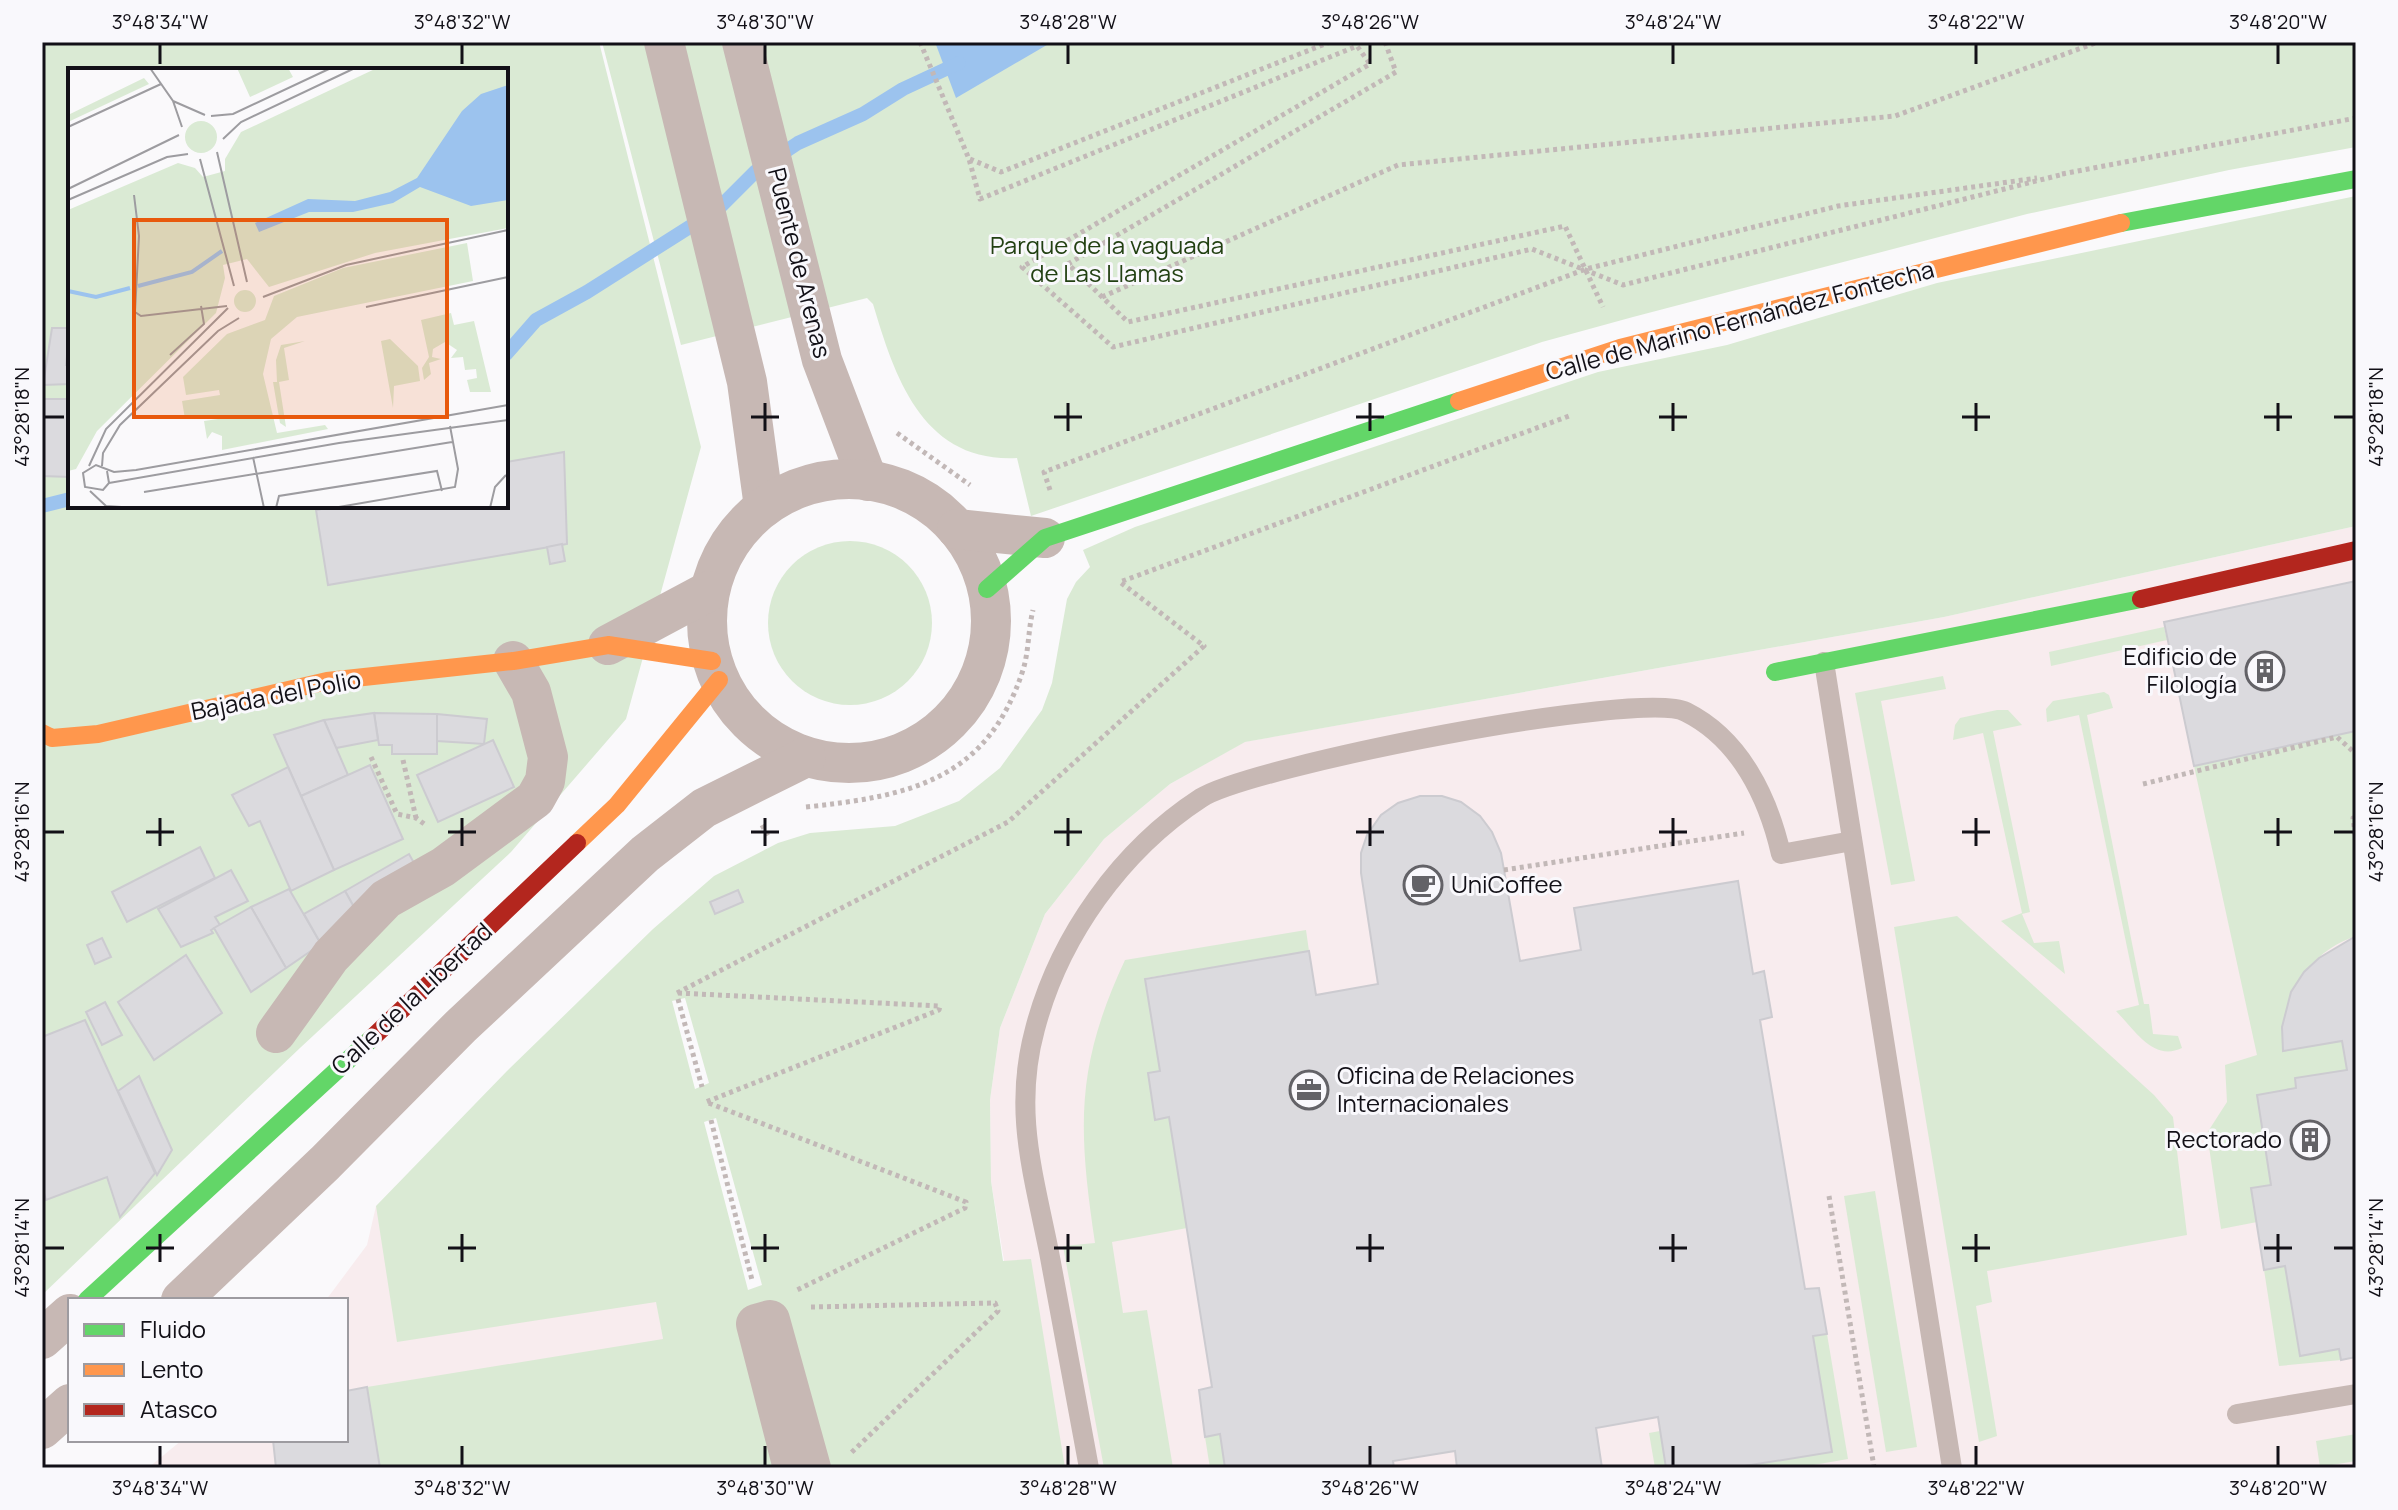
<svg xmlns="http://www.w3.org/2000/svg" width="2398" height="1510" font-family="Manrope,sans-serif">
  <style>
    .education { fill: #f8ecee }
    .green { fill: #daead4; fill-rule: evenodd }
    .water { fill: #9cc3ee }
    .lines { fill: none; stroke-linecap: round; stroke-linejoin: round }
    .stream { stroke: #9cc3ee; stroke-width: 14 }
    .building { fill: #dbdade; stroke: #cccbd0; stroke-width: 2 }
    .path { stroke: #c2b8b7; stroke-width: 5; stroke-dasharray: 4 4; stroke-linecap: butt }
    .lane { stroke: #c7b8b4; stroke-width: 20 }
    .street { stroke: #c7b8b4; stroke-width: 40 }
    .fast { stroke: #63d668; stroke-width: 18 }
    .slow { stroke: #ff974d; stroke-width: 18 }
    .jam { stroke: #b3261e; stroke-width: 18 }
    .ticks { fill: none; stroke: #121017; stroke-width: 3 }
    .labels { text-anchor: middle; stroke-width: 6; stroke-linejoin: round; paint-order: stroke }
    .park-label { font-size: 24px; fill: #224012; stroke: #f9f8fc }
    .street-label { font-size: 24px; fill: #121017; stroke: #f9f8fc }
    .poi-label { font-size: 24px; fill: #121017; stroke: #f9f8fc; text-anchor: end }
    .inset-river { fill: none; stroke: #9cc3ee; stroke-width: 4 }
    .inset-road { fill: none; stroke: #9d9ca0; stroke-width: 2 }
    .view { fill: #e8590c; fill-opacity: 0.15; stroke: #e8590c; stroke-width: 4 }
    .inset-edge { fill: none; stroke: #121017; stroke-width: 4 }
    .neatline { fill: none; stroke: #121017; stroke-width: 3 }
    .ticks-label { font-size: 20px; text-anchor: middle; fill: #121017 }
  </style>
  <rect width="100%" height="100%" fill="#faf9fb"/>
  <g class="education">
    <path d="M2356,526V1468H1038L991,1181L990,1100L1000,1028L1045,914L1104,839L1170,784L1244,742L1944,617Z"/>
    <path d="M633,1167L663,1339L636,1468H148L182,1440H346V1300H326L367,1245L376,1206Z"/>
  </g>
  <g class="green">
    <path d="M42,42H599L701,447L626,719L511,852L300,1048L42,1295ZM70,70H506V506H70Z"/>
    <path d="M602,42H2356V147L2229,170L2027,214L1633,317L1542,342L1031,516L1017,458C923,463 895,378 873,304L867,298L681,345Z"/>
    <path d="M2356,196V526L1944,617L1245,742L1170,784L1104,839L1045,914L1000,1028L990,1100L991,1181L1003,1261L1031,1259L1065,1468H380L367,1387L663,1339L656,1302L397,1342L376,1206L507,1071L653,929L714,876L778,843L810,833L895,826L959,801L1000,768L1042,710L1052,683L1067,599L1076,582L1090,567L1083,550L1135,527L1598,372L1727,345L1937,283ZM685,998L709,1083L695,1089L672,1001ZM716,1118L762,1285L748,1290L704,1122Z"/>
    <circle cx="850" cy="623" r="82"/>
    <path d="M2164,627L2167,640L2051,666L2049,652Z"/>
    <path d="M1943,676L1946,689L1881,701L1915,881L1891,885L1855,693Z"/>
    <path d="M2104,692L2109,695L2113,708L2087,715L2144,1004H2149L2153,1034L2178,1036L2182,1048C2153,1062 2135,1030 2116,1011L2139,1005L2079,715L2047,722L2046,709L2053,701Z"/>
    <path d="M1997,710H2008L2022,725L1993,731L2030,912L2022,914L2034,943L2059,941L2065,974L2001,921L2022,913L1983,733L1953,740L1955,725L1960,718Z"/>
    <path d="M2356,731V936C2305,953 2281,1000 2284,1051L2342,1041L2347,1070L2295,1078L2296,1088L2257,1095L2271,1185L2251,1189L2257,1222L2221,1229L2207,1133L2227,1102L2225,1065L2257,1055L2194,766Z"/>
    <path d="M1957,916L2154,1095L2173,1117L2187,1235L1987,1271L1992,1302L1976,1306L1997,1436L1979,1442L1894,927Z"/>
    <path d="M1306,930L1309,951L1146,978L1160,1071L1148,1074L1155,1119L1169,1117L1187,1228L1112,1242L1123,1313L1147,1310L1173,1468H1104L1063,1246L1095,1243C1078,1128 1075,1067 1125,960Z"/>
    <path d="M1875,1191L1917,1447L1886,1452L1844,1196Z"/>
    <path d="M2285,1266L2300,1356L2339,1349L2341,1360L2279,1366L2264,1270Z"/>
    <path d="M1827,1334L1848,1459L1796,1468H1735L1832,1451L1813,1336Z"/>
    <path d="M1660,1431L1666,1468H1655L1649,1433Z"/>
    <path d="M1220,1434L1225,1468H1210L1205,1437Z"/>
    <path d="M2356,1434V1461L2320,1467L2316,1441Z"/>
  </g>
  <path class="water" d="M935,42H1052L956,98Z"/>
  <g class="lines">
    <g class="stream">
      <path d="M506,354L536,320L587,292L718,209L756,171L798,143L863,114L903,89L959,63"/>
      <path d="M42,506L70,499"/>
    </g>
  </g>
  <g class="building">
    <path d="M52,328H70L66,365H70V384L43,385Z"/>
    <path d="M44,399H70V477L42,476Z"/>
    <path d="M564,452L567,544L328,585L316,510L338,506H506V462Z"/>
    <path d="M562,544L565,561L550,564L547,547Z"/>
    <path d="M2356,581V731L2194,766L2164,622Z"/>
    <path d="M374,713L437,714V754H392V745H379Z"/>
    <path d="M374,713L378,740L336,748L324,720Z"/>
    <path d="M437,714L487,719L484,744L437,741Z"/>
    <path d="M324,720L348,775L301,796L274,735Z"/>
    <path d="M493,740L514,787L438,822L417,775Z"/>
    <path d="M370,765L403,839L334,870L301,796Z"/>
    <path d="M288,767L334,870L291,891L260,821L249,826L232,795Z"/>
    <path d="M1420,796H1442L1461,802L1480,816L1492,832L1501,853L1520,961L1581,950L1574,908L1738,881L1753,974L1764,971L1772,1017L1760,1020L1805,1289L1819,1288L1827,1334L1813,1336L1832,1452L1732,1468H1666L1658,1417L1596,1428L1602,1468H1457L1455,1451L1393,1461L1394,1468H1225L1220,1434L1205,1437L1199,1390L1212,1387L1169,1117L1155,1120L1148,1073L1160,1071L1145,979L1309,951L1316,995L1378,984L1361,873V853L1367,835L1381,815L1398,803Z"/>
    <path d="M200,847L215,878L127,922L112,892Z"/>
    <path d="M409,854L414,863L355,909L345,891Z"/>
    <path d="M231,870L248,901L215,917L220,925L211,930L213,933L181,947L158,909Z"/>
    <path d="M289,889L321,944L286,968L251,907Z"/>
    <path d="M738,890L743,902L715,914L710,902Z"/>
    <path d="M345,891L355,909L321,944L304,914Z"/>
    <path d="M251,907L286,968L251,992L214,928Z"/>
    <path d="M2356,936V1357L2341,1360L2339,1349L2300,1356L2285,1266L2264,1270L2251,1188L2271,1185L2257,1095L2296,1088L2295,1078L2347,1070L2342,1041L2283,1051L2282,1027L2291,992L2304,972L2319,958Z"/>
    <path d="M102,938L111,957L95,964L87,945Z"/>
    <path d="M186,955L222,1013L154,1060L118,1002Z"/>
    <path d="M105,1002L122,1035L102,1045L86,1012Z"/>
    <path d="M85,1020L155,1173L120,1217L107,1177L46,1200L42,1186V1037Z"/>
    <path d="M139,1076L172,1150L157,1175L118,1091Z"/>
    <path d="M367,1387L380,1468H276L273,1440H346V1391Z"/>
  </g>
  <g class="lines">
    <g class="path">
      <path d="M920,42L969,159L980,199L1357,46L1370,64L1022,267L1113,347L1532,249L1623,285L2064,174"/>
      <path d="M1385,42L1396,72L1068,264L1128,322L1565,226L1603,307"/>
      <path d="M970,159L1001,172L1330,42"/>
      <path d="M2062,174L2356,118"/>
      <path d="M1102,297L1398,165L1895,116L2098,42"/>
      <path d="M897,433L970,485"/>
      <path d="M1050,490L1044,472L1586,269L1838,206L2037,178"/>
      <path d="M371,757L397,814L416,818L427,826"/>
      <path d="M403,760L416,818"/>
      <path d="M2143,784L2337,737L2356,754"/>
      <path d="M806,807C909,796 987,781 1023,670C1029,651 1028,630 1033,610"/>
      <path d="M2356,818H2353L2356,842"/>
      <path d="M762,825L768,836"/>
      <path d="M1504,870L1744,833"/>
      <path d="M677,993L1008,822L1204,646L1120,582L1569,416"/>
      <path d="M678,993L940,1006L939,1010L706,1102L966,1202L965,1208L797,1290"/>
      <path d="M678,999L702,1087"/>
      <path d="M711,1120L752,1280"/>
      <path d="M1829,1196L1874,1467"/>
      <path d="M811,1307L995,1303L998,1311L851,1453"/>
    </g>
    <g class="lane">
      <path d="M1824,662L1952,1468"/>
      <path d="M2237,1414L2356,1394"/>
      <path d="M1089,1468C1075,1396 1062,1324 1049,1252C1033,1172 1013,1110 1035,1029C1059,937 1121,850 1201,798C1251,766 1641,689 1686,712C1740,739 1768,797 1781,854L1852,841"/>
    </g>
    <g class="street">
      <path d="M664,42L747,382L764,507"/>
      <path d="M742,42L822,360L868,481"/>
      <circle cx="849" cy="621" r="142"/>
      <path d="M957,529L1045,538"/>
      <path d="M608,645L709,591"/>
      <path d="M276,1033L331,956L386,899L443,867L535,799L545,781L548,757L531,692L513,661"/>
      <path d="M181,1300L325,1163L461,1026L645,854L704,808L806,757"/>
      <path d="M42,1339L70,1314"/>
      <path d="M42,1429L70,1404"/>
      <path d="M793,1468L756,1324L770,1320L811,1468"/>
    </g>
    <g class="fast">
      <path d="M2121,223L2356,179"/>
      <path d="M987,589L1045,538L1459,401"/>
      <path d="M1775,672L2141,599"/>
      <path d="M87,1300L371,1039"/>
    </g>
    <g class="slow">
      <path d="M1459,401L1620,348L2121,223"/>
      <path d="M42,733L52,738L98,734L327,681L513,661L608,645L712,661"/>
      <path d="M577,843L617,805L719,680"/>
    </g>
    <g class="jam">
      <path d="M2141,599L2356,550"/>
      <path d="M371,1039L577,843"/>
    </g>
  </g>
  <path class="ticks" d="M160,44V64M462,44V64M765,44V64M1068,44V64M1370,44V64M1673,44V64M1976,44V64M2278,44V64M765,403V431M1068,403V431M1370,403V431M1673,403V431M1976,403V431M2278,403V431M44,417H64M751,417H779M1054,417H1082M1356,417H1384M1659,417H1687M1962,417H1990M2264,417H2292M2334,417H2354M160,818V846M462,818V846M765,818V846M1068,818V846M1370,818V846M1673,818V846M1976,818V846M2278,818V846M44,832H64M146,832H174M448,832H476M751,832H779M1054,832H1082M1356,832H1384M1659,832H1687M1962,832H1990M2264,832H2292M2334,832H2354M160,1234V1262M462,1234V1262M765,1234V1262M1068,1234V1262M1370,1234V1262M1673,1234V1262M1976,1234V1262M2278,1234V1262M44,1248H64M146,1248H174M448,1248H476M751,1248H779M1054,1248H1082M1356,1248H1384M1659,1248H1687M1962,1248H1990M2264,1248H2292M2334,1248H2354M160,1446V1466M462,1446V1466M765,1446V1466M1068,1446V1466M1370,1446V1466M1673,1446V1466M1976,1446V1466M2278,1446V1466"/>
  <defs>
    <symbol id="building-ring" viewBox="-11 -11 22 22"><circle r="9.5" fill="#f9f8fc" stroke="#636267" stroke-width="1.5"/><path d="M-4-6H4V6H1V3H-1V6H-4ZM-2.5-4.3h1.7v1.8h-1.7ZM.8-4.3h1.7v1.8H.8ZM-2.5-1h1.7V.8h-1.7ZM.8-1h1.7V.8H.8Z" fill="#636267"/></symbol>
    <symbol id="cafe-ring" viewBox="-11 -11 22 22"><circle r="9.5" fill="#f9f8fc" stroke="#636267" stroke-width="1.5"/><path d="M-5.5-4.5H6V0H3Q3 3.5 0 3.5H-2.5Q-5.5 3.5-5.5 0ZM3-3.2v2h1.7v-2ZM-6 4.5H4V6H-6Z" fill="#636267"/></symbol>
    <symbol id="office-ring" viewBox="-11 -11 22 22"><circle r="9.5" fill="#f9f8fc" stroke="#636267" stroke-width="1.5"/><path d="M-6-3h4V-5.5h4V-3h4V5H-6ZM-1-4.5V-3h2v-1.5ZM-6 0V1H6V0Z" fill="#636267"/></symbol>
  </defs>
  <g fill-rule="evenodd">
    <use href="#building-ring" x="2243" y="649" width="44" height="44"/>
    <use href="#cafe-ring" x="1401" y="863" width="44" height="44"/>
    <use href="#office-ring" x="1287" y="1068" width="44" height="44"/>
    <use href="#building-ring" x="2288" y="1118" width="44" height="44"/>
  </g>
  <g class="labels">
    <g class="park-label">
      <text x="1107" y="254">Parque de la vaguada<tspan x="1107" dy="28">de Las Llamas</tspan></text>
    </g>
    <g class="street-label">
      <text transform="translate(799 263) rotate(76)" y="8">Puente de Arenas</text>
      <text transform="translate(1740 321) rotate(-15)" y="8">Calle de Marino Fernández Fontecha</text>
      <text transform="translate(276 696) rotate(-11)" y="8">Bajada del Polio</text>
      <text transform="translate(412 999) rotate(-43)" y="8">Calle de la Libertad</text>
    </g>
    <g class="poi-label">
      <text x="2237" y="665">Edificio de<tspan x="2237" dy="28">Filología</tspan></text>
      <text x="1451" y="893" text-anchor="start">UniCoffee</text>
      <text x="1337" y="1084" text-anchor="start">Oficina de Relaciones<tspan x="1337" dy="28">Internacionales</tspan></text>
      <text x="2282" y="1148">Rectorado</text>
    </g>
  </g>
  <g transform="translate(68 68)">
    <rect width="440" height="440" fill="#faf9fb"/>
    <path d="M169,0H220L225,9L182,29ZM309,0H440V160L307,185L201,219L179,191L155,197L157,210L148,245L29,363L8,401L0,403V142L110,95L127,100L135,109L157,103V91L173,64ZM76,10L81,16L0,54V47ZM117 69a16 16 0 1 1 32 0a16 16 0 1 1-32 0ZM399,175L405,213L229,249L203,271L195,306L209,365L257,357L260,361L154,382V368L144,364L139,371L136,353L150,351L149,347L117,351L114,333L152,327L151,322L118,327L115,309L159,266L197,252L206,228L275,200ZM166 233a11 11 0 1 1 22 0a11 11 0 1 1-22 0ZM383,245L386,257L406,253L423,324H402L399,312L409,310L408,301L397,302L395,289L383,290L389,282L377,274L365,281L364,289L373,291L361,295L363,306L356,312L354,300L361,289L353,252ZM322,271L350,298L352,313L326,318L325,340L313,273ZM237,273L216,280L221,312L211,314L218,359L212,355L205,314H209L208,292L213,277Z" fill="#daead4"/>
    <path d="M440,17V132L403,138L352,119L325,135L285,144H241L191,164L187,155L240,131L287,133L322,124L349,110L394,43L413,26Z" fill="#9cc3ee"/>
    <path class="inset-river" d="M70,218L124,204L154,183M0,223L28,229L62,220"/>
    <path class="inset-road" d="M82,0L105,33L114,59M105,33L137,47M143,48L165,46L263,0M0,59L93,16M155,71L173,54L287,0M149,84L179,214M132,91L166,218M0,121L111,67M66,127L71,168L67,244L73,248L159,238M0,132L99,89L120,86M195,229L278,197L440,162M298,239L440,209M102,287L136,256L133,238M185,389L196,440M21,398L38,361L160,240M34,398L35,385L52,357L150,263L171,250M39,403L41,415L35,422L17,419L15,405L28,397L46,404L68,402L440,337M41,415L271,375L440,352M22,423L38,438L69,440M76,424L384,374M208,440L211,428L369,403L374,423M265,440L387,419L390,401L382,358M422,440L427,419L438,407"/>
    <path class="view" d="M66,152H379V349H66Z"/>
    <rect width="440" height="440" class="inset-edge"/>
  </g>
  <rect width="2398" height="1510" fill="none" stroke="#f9f8fc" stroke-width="88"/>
  <rect x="68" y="1298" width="280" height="144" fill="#f9f8fc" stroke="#9d9ba0" stroke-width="2"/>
  <rect x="84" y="1324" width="40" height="12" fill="#63d668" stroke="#9d9ba0" stroke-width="2"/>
  <text x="140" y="1338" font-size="24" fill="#121017">Fluido</text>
  <rect x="84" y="1364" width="40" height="12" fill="#ff974d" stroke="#9d9ba0" stroke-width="2"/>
  <text x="140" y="1378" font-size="24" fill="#121017">Lento</text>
  <rect x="84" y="1404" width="40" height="12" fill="#b3261e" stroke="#9d9ba0" stroke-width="2"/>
  <text x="140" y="1418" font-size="24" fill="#121017">Atasco</text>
  <rect x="44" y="44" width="2310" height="1422" class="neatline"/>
  <g class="ticks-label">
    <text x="160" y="29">3°48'34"W</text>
    <text x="462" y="29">3°48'32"W</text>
    <text x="765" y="29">3°48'30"W</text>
    <text x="1068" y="29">3°48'28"W</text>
    <text x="1370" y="29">3°48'26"W</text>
    <text x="1673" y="29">3°48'24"W</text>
    <text x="1976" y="29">3°48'22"W</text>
    <text x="2278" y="29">3°48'20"W</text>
    <text transform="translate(22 417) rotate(-90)" y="7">43°28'18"N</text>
    <text transform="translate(2376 417) rotate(-90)" y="7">43°28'18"N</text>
    <text transform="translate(22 832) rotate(-90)" y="7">43°28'16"N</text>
    <text transform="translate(2376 832) rotate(-90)" y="7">43°28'16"N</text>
    <text transform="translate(22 1248) rotate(-90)" y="7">43°28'14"N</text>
    <text transform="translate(2376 1248) rotate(-90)" y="7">43°28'14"N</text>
    <text x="160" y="1495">3°48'34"W</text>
    <text x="462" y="1495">3°48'32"W</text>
    <text x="765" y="1495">3°48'30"W</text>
    <text x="1068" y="1495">3°48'28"W</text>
    <text x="1370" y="1495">3°48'26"W</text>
    <text x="1673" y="1495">3°48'24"W</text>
    <text x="1976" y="1495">3°48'22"W</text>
    <text x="2278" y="1495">3°48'20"W</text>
  </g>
</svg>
